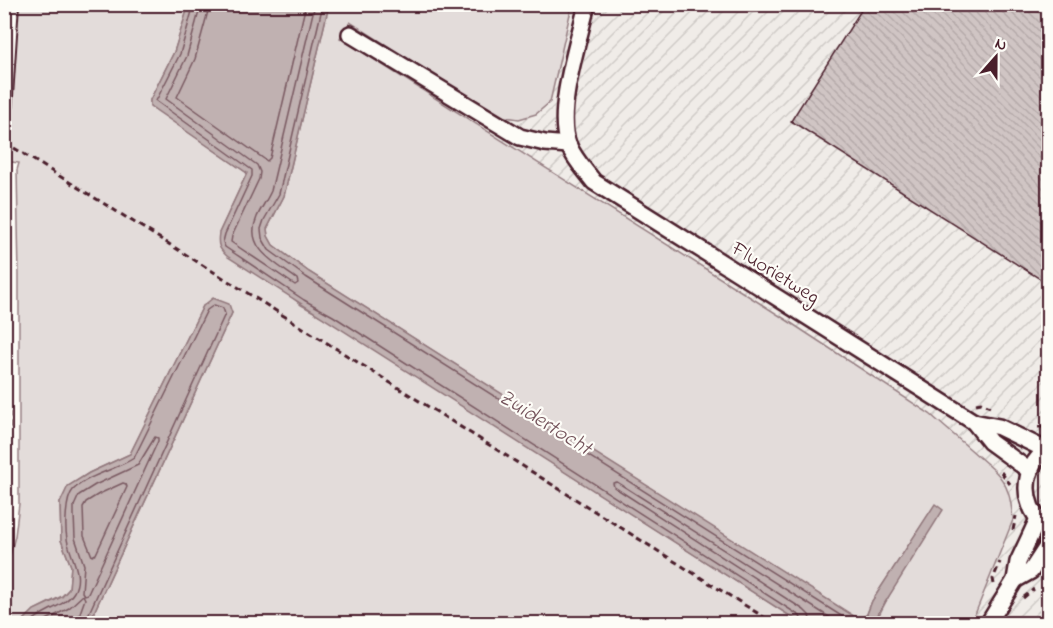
<svg xmlns="http://www.w3.org/2000/svg" width="1053" height="628" font-family="'Indie Flower',sans-serif">
  <style>
    .industrial { fill: url(#industrial-furrows) }
    .grass { fill: #e3dcda; stroke: #967e82; stroke-width: 1.5 }
    .water { fill: #c0b1b1; stroke: #91777b; stroke-width: 1.5 }
    .lines { fill: none; stroke-linecap: round; stroke-linejoin: round }
    .shore { stroke: #795961; stroke-width: 1.5 }
    .building { fill: url(#building-back-hatch); stroke: #4a1f2b; stroke-width: 1.5 }
    .service-casing { stroke: #4a1f2b; stroke-width: 12 }
    .minor-casing { stroke: #4a1f2b; stroke-width: 20 }
    .path { stroke: #4a1f2b; stroke-width: 3; stroke-dasharray: 6 4.5; stroke-linecap: butt }
    .service { stroke: #fdfcf7; stroke-width: 8 }
    .minor { stroke: #fdfcf7; stroke-width: 15 }
    .labels { text-anchor: middle; stroke-width: 4.5; stroke-linejoin: round; paint-order: stroke }
    .street-label { font-size: 21px; fill: #4a1f2b; stroke: #fdfcf7 }
    .water-label { font-size: 22px; font-style: italic; fill: #73525a; stroke: #fdfcf7 }
  </style>
  <defs>
    <pattern id="industrial-furrows" width="10" height="10" patternUnits="userSpaceOnUse" patternTransform="scale(1.5)"><rect width="10" height="10" fill="#f0ece8"/><path d="M-1 1l2-2M0 10L10 0M9 11l2-2" fill="none" stroke="#cfcac7"/></pattern>
    <pattern id="building-back-hatch" width="6" height="6" patternUnits="userSpaceOnUse" patternTransform="scale(1.5)"><rect width="6" height="6" fill="#d0c5c4"/><path d="M-1 5l2 2M0 0l6 6M5-1l2 2" fill="none" stroke="#b4a9a9"/></pattern>
  </defs>
  <rect width="100%" height="100%" fill="#fdfcf7"/>
  <filter id="ink" filterUnits="userSpaceOnUse"><feTurbulence type="fractalNoise" baseFrequency=".0167" numOctaves="2"/><feDisplacementMap in="SourceGraphic" scale="12" xChannelSelector="R" yChannelSelector="G"/><feConvolveMatrix kernelMatrix="1 2 1 2 8 2 1 2 1" color-interpolation-filters="sRGB"/></filter>
  <g filter="url(#ink)">
    <path class="industrial" d="M308,5H1048V623L83,624Z"/>
    <g class="grass">
      <path d="M5,5H189L174,52L150,100V105L247,173L219,233L301,305L330,321L801,623H89L232,313L203,306L130,454L89,473L68,487L60,503L61,540L71,566L69,589L62,596L34,610L21,623H5L4,579L15,536L19,504V275L17,170L19,163L5,161Z"/>
      <path d="M329,5H572L550,102L536,114L519,119L499,116L350,22L340,38L788,321L930,414L994,470C1009,485 1011,500 1013,520L976,612L969,623H875L935,505L872,601L867,614L860,621L309,272L273,245L268,236L267,229L284,196Z"/>
    </g>
    <g class="water">
      <path d="M189,4L329,5L284,196L267,229L268,236L273,245L309,272L860,620L867,614L872,601L935,504L943,510L879,612L875,623H801L228,257C219,249 217,245 219,233L247,173L150,106V100L174,52Z"/>
      <path d="M213,298L229,304L232,313L89,623H21L34,610L62,597L69,589L71,566L61,540L60,503L68,486L89,473L130,454L203,306Z"/>
    </g>
    <g class="lines">
      <g class="shore">
        <path d="M194,4L180,54L156,101L252,170V176L225,234L223,242L225,247L304,300L333,316L800,616L803,624"/>
        <path d="M201,4L187,56L166,99L257,165L260,172L259,179L232,236L231,242L295,285L298,283L297,279C277,264 243,248 257,217C261,208 267,200 271,191L315,4"/>
        <path d="M210,4L195,59L177,97L267,161L270,158L306,4"/>
        <path d="M323,4L279,194L264,220L261,229L262,238L269,250L306,277L854,624"/>
        <path d="M155,437L158,438V441L88,594L84,595L82,592L84,565L75,538L74,515V506L79,495L95,485L138,465Z"/>
        <path d="M123,483L126,484L127,487L96,554L92,556L84,536L83,507L86,502L99,494Z"/>
        <path d="M29,624C42,610 65,607 74,592C84,574 70,557 67,539C65,528 65,499 73,490C89,474 116,470 134,458L207,310L214,305L223,308L225,314L84,624"/>
        <path d="M39,624L69,608L83,595L85,599L76,624"/>
        <path d="M811,624L809,615L804,610L614,487L613,483L617,482L840,624"/>
      </g>
    </g>
    <path class="building" d="M865,4H1042L1048,9V284L791,121Z"/>
    <g class="lines">
      <defs>
        <path id="service" d="M5,142L14,4"/>
        <g id="minor">
          <path d="M587,4C579,41 555,111 568,144C574,159 585,170 594,182L974,422L990,442L1030,471"/>
          <path d="M350,34L520,137L545,143L568,145"/>
          <path d="M974,422L999,427L1046,450"/>
          <path d="M1048,449C1019,469 1021,508 1048,528"/>
          <path d="M1015,580L1031,571L1048,545"/>
          <path d="M988,624L1015,580L1018,562L1038,519"/>
        </g>
      </defs>
      <use href="#service" class="service-casing"/>
      <use href="#minor" class="minor-casing"/>
      <g class="path">
        <path d="M14,148C269,305 521,466 775,624"/>
        <path d="M976,404L981,403L990,407"/>
        <path d="M1038,427H1048"/>
        <path d="M1001,472L1010,484"/>
        <path d="M4,512L9,441L5,154"/>
        <path d="M1013,530L1016,516"/>
        <path d="M994,584L993,579L1000,562"/>
        <path d="M1023,598L1034,589"/>
      </g>
      <use href="#service" class="service"/>
      <use href="#minor" class="minor"/>
    </g>
  </g>
  <g class="labels">
    <g class="street-label">
      <text transform="translate(776 272) rotate(32)" y="7">Fluorietweg</text>
    </g>
    <g class="water-label">
      <text transform="translate(546 421) rotate(32)" y="8">Zuidertocht</text>
    </g>
  </g>
  <rect width="1053" height="628" fill="none" stroke="#fdfcf7" stroke-width="24"/>
  <rect x="12" y="12" width="1029" height="604" fill="none" stroke="#4a1f2b" stroke-width="2" filter="url(#ink)"/>
  <g transform="translate(996 57) rotate(21)" stroke="#fdfcf7" stroke-width="4.5" paint-order="stroke">
  <path d="M0-4.5L10 22L0 15L-10 22Z" fill="#4a1f2b"/>
  <text y="-9" font-size="16" font-weight="bold" text-anchor="middle" fill="#4a1f2b">N</text>
  </g>
</svg>
